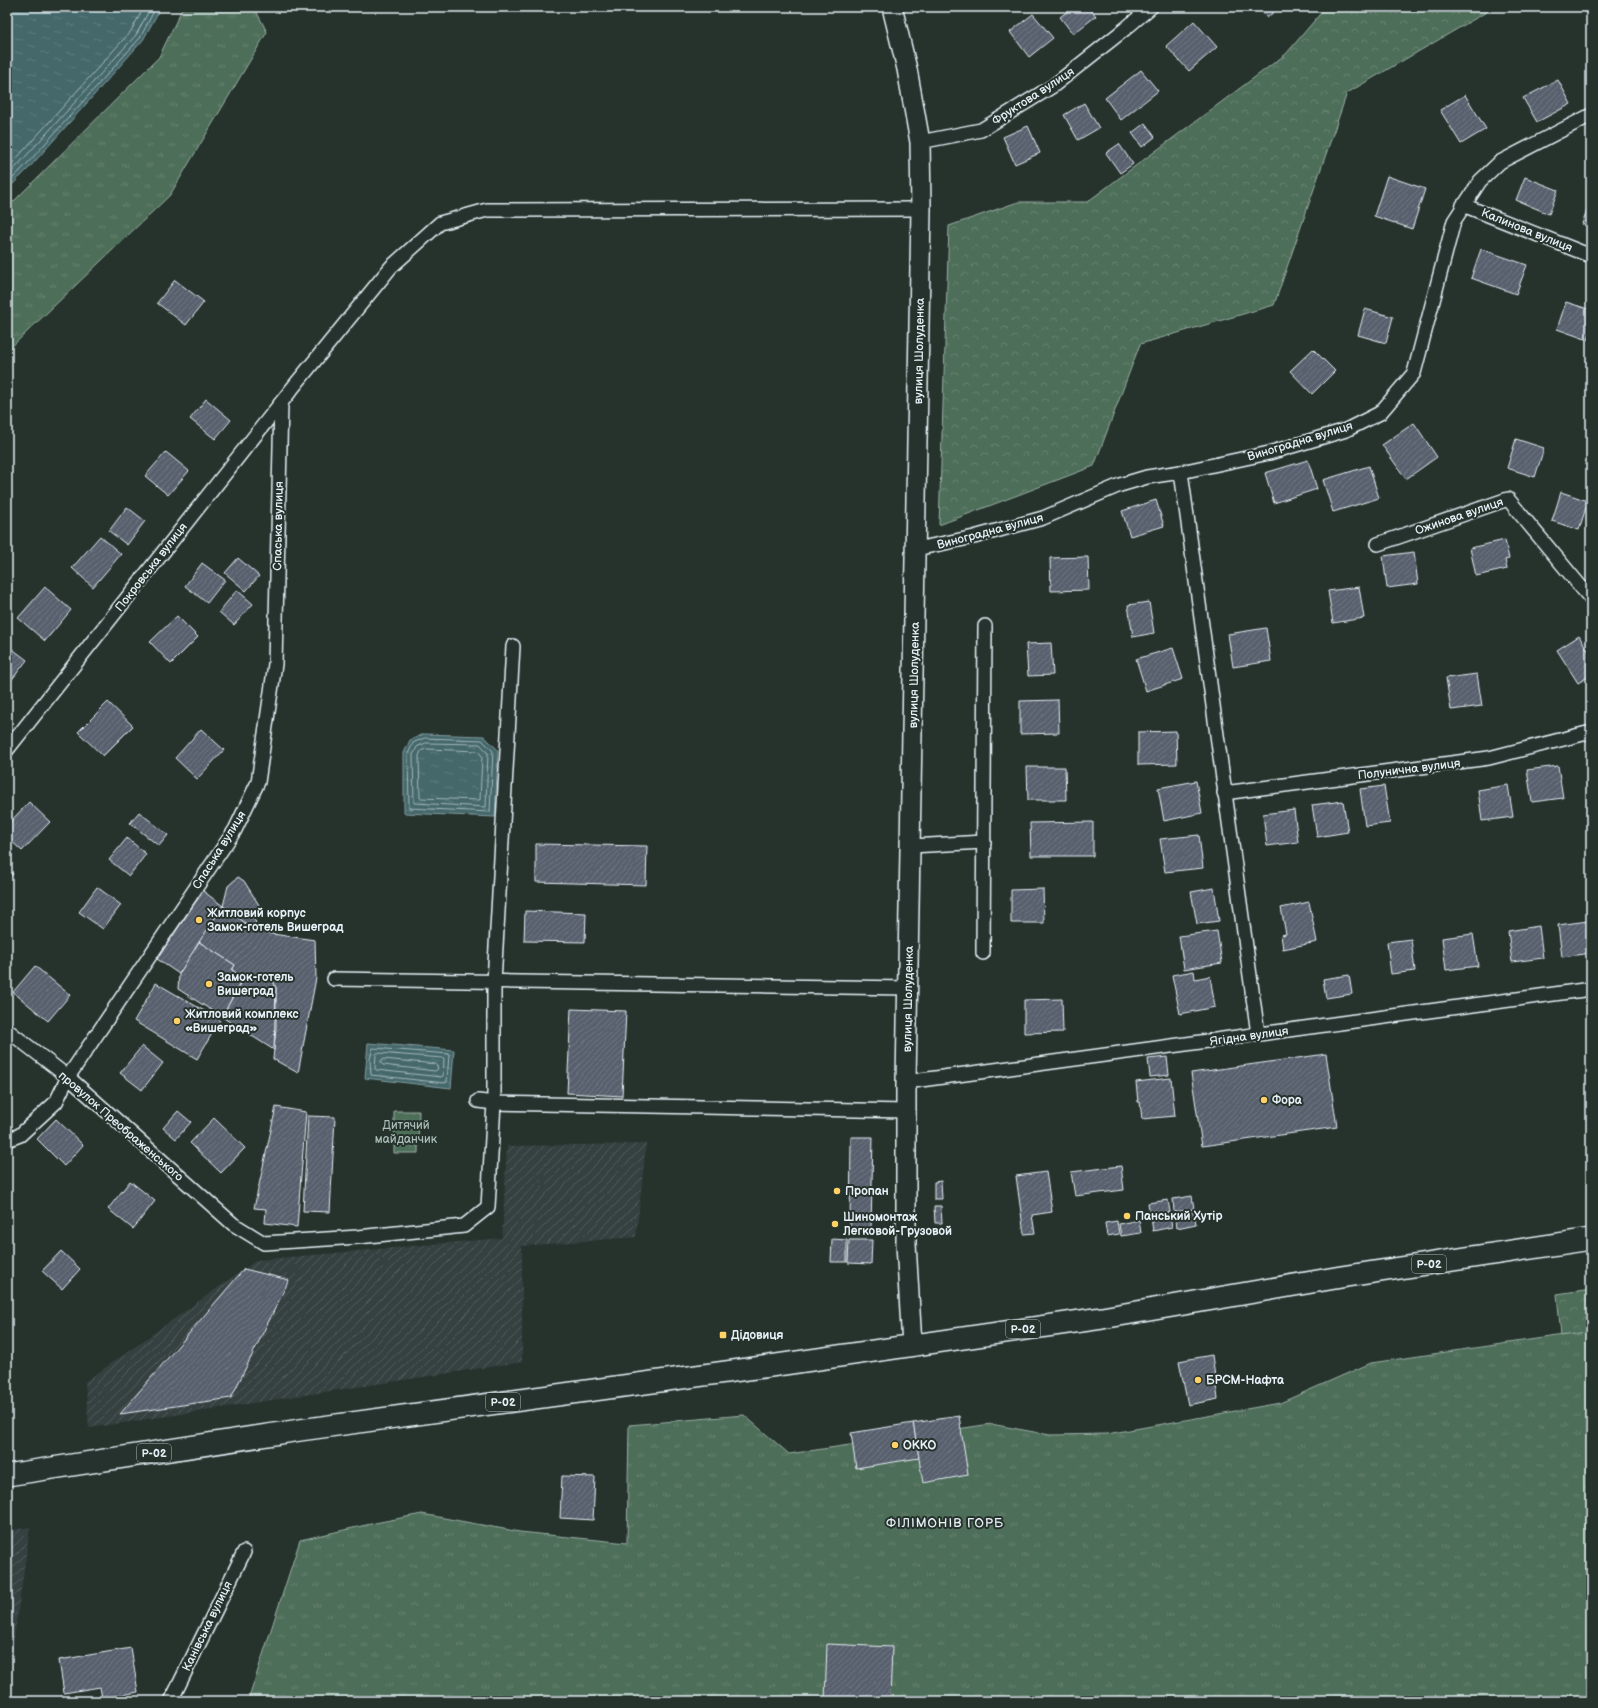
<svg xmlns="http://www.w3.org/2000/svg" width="1598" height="1708" font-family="'Balsamiq Sans',sans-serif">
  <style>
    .industrial { fill: url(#industrial-furrows) }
    .grass { fill: url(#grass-tufts); stroke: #9bb0a8 }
    .forest { fill: url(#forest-crowns); stroke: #9bb0a8 }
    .water { fill: url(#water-ripples); stroke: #869ea3 }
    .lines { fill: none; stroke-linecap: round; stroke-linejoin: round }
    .shore { stroke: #a6babf; stroke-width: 1 }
    .building { fill: url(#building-hatch); stroke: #e8f1f8 }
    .minor-casing { stroke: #e8f1f8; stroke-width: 16 }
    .secondary-casing { stroke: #e8f1f8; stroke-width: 22 }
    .primary-casing { stroke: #e8f1f8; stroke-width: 24 }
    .minor { stroke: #26332d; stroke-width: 13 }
    .secondary { stroke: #26332d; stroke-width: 19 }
    .primary { stroke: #26332d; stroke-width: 21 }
    .poi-dot { fill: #ffd166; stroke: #26332d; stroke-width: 1.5 }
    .labels { text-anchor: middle; stroke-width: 4; stroke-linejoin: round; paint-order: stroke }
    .shield { fill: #26332d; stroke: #aeb8bb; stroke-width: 1 }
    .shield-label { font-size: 11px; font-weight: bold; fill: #e8f1f8 }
    .street-label { font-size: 12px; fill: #e8f1f8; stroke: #26332d }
    .poi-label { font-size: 12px; font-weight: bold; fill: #e8f1f8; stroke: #26332d; text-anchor: start }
    .park-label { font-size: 12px; fill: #aabdb8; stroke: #26332d }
    .neighbourhood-label { font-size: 13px; letter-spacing: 1px; fill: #e8f1f8; stroke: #26332d }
  </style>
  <defs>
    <pattern id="industrial-furrows" width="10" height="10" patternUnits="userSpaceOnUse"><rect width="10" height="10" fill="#354040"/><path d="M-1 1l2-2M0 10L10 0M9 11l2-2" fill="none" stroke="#525c5c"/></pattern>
    <pattern id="grass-tufts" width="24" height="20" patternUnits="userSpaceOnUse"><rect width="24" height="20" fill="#4e6e58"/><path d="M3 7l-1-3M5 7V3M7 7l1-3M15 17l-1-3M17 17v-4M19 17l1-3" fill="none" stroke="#688371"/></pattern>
    <pattern id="forest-crowns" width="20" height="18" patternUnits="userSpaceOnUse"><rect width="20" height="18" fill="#4e6e58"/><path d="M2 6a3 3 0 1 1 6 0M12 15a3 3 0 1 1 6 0" fill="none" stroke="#688371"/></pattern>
    <pattern id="water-ripples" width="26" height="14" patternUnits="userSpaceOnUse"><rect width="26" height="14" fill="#44676a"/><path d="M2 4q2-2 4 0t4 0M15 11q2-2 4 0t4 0" fill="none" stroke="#5f7d80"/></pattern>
    <pattern id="building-hatch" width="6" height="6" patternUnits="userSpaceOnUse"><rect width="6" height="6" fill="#59606e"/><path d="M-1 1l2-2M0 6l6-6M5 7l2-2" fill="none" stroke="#717783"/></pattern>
  </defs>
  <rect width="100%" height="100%" fill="#26332d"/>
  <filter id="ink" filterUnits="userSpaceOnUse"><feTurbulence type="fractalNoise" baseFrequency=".025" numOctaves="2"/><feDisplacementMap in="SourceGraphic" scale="8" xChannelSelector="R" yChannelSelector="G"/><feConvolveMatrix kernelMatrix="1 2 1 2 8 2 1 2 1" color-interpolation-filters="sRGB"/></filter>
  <g filter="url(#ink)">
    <g class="industrial">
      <path d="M646,1144L636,1237L522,1246V1362L89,1428L85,1382L257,1260L502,1238L507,1146Z"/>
      <path d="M30,1527L11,1660L7,1665V1531Z"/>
    </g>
    <g class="grass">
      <path d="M183,7H254L267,32L170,195L7,351V208L159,57Z"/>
      <path d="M1591,1331V1701H248L300,1540L375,1523L422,1514L520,1532L627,1543L629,1425L744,1415L789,1454L991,1424L1050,1435L1107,1434L1280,1403L1371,1363Z"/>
    </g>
    <g class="forest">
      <path d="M1326,7H1495L1347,93L1274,305L1140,344L1094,466L939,525L949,226L1018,202H1087L1286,54Z"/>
      <path d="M394,1111H419L418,1153H394Z"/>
      <path d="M1591,1289V1331L1561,1336L1557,1294Z"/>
    </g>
    <g class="water">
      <path d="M7,7H161L143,40L28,169L7,190Z"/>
      <path d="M424,734L484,736L498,750L495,817L404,813V753L410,740Z"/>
      <path d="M368,1043L454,1050L451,1088L365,1078Z"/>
    </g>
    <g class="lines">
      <g class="shore">
        <path d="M7,169L131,31L144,7"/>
        <path d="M7,177L136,35L151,7"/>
        <path d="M7,184L25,166L140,38L156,7"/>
        <path d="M425,738L482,740L493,751L490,812L409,808L408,754L413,743Z"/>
        <path d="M426,743L480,744L488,753L486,807L414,803L413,755L417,747Z"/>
        <path d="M427,749L478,751L482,756L480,800L420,798L419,756L421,751Z"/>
        <path d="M373,1048L449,1054L447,1082L445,1083L371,1075L370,1060Z"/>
        <path d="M378,1053L443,1058L444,1060L443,1076L441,1077L376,1070L375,1068L376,1054Z"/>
        <path d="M383,1059L436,1064L438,1069L435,1071L383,1065L381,1063Z"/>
      </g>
    </g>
    <g class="building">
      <path d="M1073,7H1089L1096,16L1073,34L1060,17Z"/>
      <path d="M1258,7H1279L1267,18Z"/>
      <path d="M1033,14L1053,38L1029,57L1010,32Z"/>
      <path d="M1194,21L1217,47L1189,71L1166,46Z"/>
      <path d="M1141,70L1158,91L1121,120L1105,98Z"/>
      <path d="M1558,80L1571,104L1537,122L1523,98Z"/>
      <path d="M1465,95L1486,129L1461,144L1440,110Z"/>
      <path d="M1084,103L1099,128L1078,140L1064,115Z"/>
      <path d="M1145,123L1155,137L1142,147L1132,133Z"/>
      <path d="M1028,126L1040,153L1015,164L1003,137Z"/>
      <path d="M1119,144L1133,164L1120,173L1106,153Z"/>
      <path d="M1387,176L1425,189L1412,229L1374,216Z"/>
      <path d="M1525,177L1558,190L1549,214L1516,200Z"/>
      <path d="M1590,201H1591V228L1582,224Z"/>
      <path d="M1481,249L1527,265L1516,294L1471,278Z"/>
      <path d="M175,280L204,302L186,325L157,303Z"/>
      <path d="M1566,302L1591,310V331L1588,340L1557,329Z"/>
      <path d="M1365,309L1393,317L1386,343L1358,335Z"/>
      <path d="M1313,349L1335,371L1312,394L1290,371Z"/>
      <path d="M206,399L231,420L215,439L190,419Z"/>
      <path d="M1414,423L1437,457L1406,479L1382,445Z"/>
      <path d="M1516,439L1544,448L1535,477L1507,468Z"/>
      <path d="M166,452L189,471L168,495L145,476Z"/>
      <path d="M1308,460L1317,489L1274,503L1265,473Z"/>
      <path d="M1369,466L1379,498L1333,512L1323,480Z"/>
      <path d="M1561,492L1588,501L1579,530L1552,521Z"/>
      <path d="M1156,500L1164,526L1130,536L1122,511Z"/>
      <path d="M127,507L145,521L127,545L109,531Z"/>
      <path d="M100,536L121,554L93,587L72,568Z"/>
      <path d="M1505,540L1509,559L1505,560L1507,569L1476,576L1470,548Z"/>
      <path d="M1414,552L1418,584L1387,588L1383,556Z"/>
      <path d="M1088,557L1089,590L1051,591L1050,558Z"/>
      <path d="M238,558L259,576L246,591L225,573Z"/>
      <path d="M202,563L225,580L207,603L185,586Z"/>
      <path d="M45,587L71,610L45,641L18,618Z"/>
      <path d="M1359,587L1364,618L1333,623L1328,591Z"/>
      <path d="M237,590L253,604L234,625L219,612Z"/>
      <path d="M1149,602L1154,633L1133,637L1128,605Z"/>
      <path d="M177,616L198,637L171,664L150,642Z"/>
      <path d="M1266,628L1271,661L1233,667L1228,634Z"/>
      <path d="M1579,636L1591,655V675L1578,683L1557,650Z"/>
      <path d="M1051,643L1053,675L1028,676L1026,644Z"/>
      <path d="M7,645L27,660L10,682L7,680Z"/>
      <path d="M1173,648L1183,679L1146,691L1136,659Z"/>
      <path d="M1477,674L1482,706L1451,710L1446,678Z"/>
      <path d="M1058,700L1059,733L1020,734V701Z"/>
      <path d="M108,702L133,726L103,756L78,732Z"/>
      <path d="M201,729L224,750L197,779L175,758Z"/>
      <path d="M1176,731L1177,764L1138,765V732Z"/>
      <path d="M1558,766L1563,798L1532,802L1527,770Z"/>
      <path d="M1027,767H1065L1066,800H1028Z"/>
      <path d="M1196,781L1202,813L1164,821L1158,788Z"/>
      <path d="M1508,785L1513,817L1482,821L1478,790Z"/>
      <path d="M1384,786L1390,823L1365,826L1360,789Z"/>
      <path d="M1343,801L1348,832L1317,837L1312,805Z"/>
      <path d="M29,802L50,822L22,851L7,837V825Z"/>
      <path d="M1294,810L1298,842L1267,846L1263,814Z"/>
      <path d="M139,812L168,835L159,846L130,823Z"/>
      <path d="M1093,822V856H1031L1030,823Z"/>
      <path d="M1199,835L1203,868L1165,872L1160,839Z"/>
      <path d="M127,838L146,854L129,876L109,860Z"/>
      <path d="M536,844L647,846L646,885L536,882Z"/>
      <path d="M7,869L13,874L7,880Z"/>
      <path d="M238,877L244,881L259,905L249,915L256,922L251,928L223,906L228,886Z"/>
      <path d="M97,887L121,905L103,929L79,912Z"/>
      <path d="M1214,888L1219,921L1197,924L1191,892Z"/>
      <path d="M1043,889L1044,923H1011V890Z"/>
      <path d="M203,891L223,906L179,974L157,959Z"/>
      <path d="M1309,902L1317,942L1283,949L1281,935L1286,934L1281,908Z"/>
      <path d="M223,906L253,929L272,934L315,940L316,978L298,1073L273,1059L276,1029V988L271,976L257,974L243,978L232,970L235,965L199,942Z"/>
      <path d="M525,911L586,913L585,942L524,941Z"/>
      <path d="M1588,921L1591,953L1562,957L1558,925Z"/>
      <path d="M1539,926L1543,958L1512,962L1508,931Z"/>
      <path d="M1217,931L1222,963L1184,969L1179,936Z"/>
      <path d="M1473,934L1478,966L1446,970L1442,938Z"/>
      <path d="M1411,939L1415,971L1391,974L1387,942Z"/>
      <path d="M199,942L235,965L232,970L243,978L222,1017L178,989L179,974Z"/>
      <path d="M35,966L70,995L48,1021L13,992Z"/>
      <path d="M1194,971L1195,979L1210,976L1215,1007L1180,1014L1172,975Z"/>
      <path d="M257,974L271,976L276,988L274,1050L222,1017L243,978Z"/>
      <path d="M1349,975L1352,994L1326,998L1323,979Z"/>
      <path d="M156,983L220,1020L197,1059L134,1021Z"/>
      <path d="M1062,999L1063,1032L1024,1033V1000Z"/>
      <path d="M571,1009L626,1011L622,1096L567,1093Z"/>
      <path d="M142,1046L163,1063L142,1090L120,1073Z"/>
      <path d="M1326,1054L1337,1127L1202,1146L1191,1073Z"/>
      <path d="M1167,1057L1169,1075L1150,1077L1148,1059Z"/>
      <path d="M1171,1078L1175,1116L1142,1119L1140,1102H1138L1136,1082Z"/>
      <path d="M276,1107L306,1112L297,1227L265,1223L266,1209L254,1208Z"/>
      <path d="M178,1111L191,1122L176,1139L163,1128Z"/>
      <path d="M308,1116L335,1117L330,1212L303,1211Z"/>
      <path d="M214,1118L245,1148L221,1173L190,1143Z"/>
      <path d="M56,1119L83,1145L64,1166L37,1139Z"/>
      <path d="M851,1137H873L871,1229H850Z"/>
      <path d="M1121,1166L1124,1190L1075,1196L1071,1172Z"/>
      <path d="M1046,1172L1052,1212L1032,1215L1035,1233L1024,1234L1016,1176Z"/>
      <path d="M130,1181L155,1201L133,1229L108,1209Z"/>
      <path d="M941,1181L942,1199H934V1182Z"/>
      <path d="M1192,1196L1194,1209L1174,1212L1173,1199Z"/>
      <path d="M1168,1200L1170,1212L1150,1215L1148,1203Z"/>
      <path d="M934,1206H941L942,1223H935Z"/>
      <path d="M1194,1212L1196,1224L1177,1228L1175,1215Z"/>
      <path d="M1170,1215L1172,1227L1153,1231L1151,1218Z"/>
      <path d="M1139,1220L1141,1233L1121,1236L1119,1224Z"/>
      <path d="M1117,1221L1119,1234L1107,1236L1105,1223Z"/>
      <path d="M832,1239L847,1240V1262H831Z"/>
      <path d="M849,1240H872L871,1264L848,1263Z"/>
      <path d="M61,1251L80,1269L62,1289L42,1271Z"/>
      <path d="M244,1269L289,1280L231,1398L120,1414Z"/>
      <path d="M1212,1355L1218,1399L1188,1405L1179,1361Z"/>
      <path d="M959,1416L968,1475L923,1483L913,1423Z"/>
      <path d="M913,1423L919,1458L856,1468L851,1433Z"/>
      <path d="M562,1476L595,1477L593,1520L560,1518Z"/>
      <path d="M827,1644L892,1647L890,1701H825Z"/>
      <path d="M131,1648L138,1692L102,1698L100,1687L64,1693L59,1660Z"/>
    </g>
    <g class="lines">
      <defs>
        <g id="minor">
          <path d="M920,142L981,130L1053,86L1125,29L1151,7"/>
          <path d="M1463,205L1591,256"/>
          <path d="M1181,472L1258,1034"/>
          <path d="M1378,544L1508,499L1591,599"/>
          <path d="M916,549L974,537L1043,518L1120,485L1147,477L1181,472L1269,453L1346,430L1380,413L1414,373L1454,221L1480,181L1500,162L1591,115"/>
          <path d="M7,750L295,385L391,267L440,223L487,210L921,209"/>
          <path d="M1224,793L1489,758L1591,732"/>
          <path d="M911,846L984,842"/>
          <path d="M983,953L985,626"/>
          <path d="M334,979L908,988"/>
          <path d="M7,1030L68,1077L233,1224L264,1243L358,1237L464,1226L488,1207L494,1103V982L513,646"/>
          <path d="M906,1082L1591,989"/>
          <path d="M478,1101L494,1103L906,1111"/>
          <path d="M7,1140L20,1135L56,1102L68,1077L235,830L258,782L275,664L281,403"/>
          <path d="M171,1701L244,1552"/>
        </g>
        <path id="secondary" d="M892,7L907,69L920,142L921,209L906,1082V1244L912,1345"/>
        <path id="primary" d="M7,1475L300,1430L770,1366L1102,1318L1341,1277L1591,1239"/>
      </defs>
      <use href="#minor" class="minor-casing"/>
      <use href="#secondary" class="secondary-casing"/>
      <use href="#primary" class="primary-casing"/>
      <use href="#minor" class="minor"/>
      <use href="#secondary" class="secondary"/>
      <use href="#primary" class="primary"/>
    </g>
  </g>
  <g class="poi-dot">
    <circle cx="199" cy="920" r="4"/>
    <circle cx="209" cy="984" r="4"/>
    <circle cx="177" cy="1021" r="4"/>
    <circle cx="1264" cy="1100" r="4"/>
    <circle cx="837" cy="1191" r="4"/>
    <circle cx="1127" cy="1216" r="4"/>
    <circle cx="835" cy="1224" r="4"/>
    <rect x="719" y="1331" width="8" height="8" rx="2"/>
    <circle cx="1198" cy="1380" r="4"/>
    <circle cx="895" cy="1445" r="4"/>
  </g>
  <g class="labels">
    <g class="shield">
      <rect x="1412" y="1255" width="34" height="18" rx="3"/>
      <rect x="1006" y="1320" width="34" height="18" rx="3"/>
      <rect x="486" y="1393" width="34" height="18" rx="3"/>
      <rect x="137" y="1444" width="34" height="18" rx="3"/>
    </g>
    <g class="shield-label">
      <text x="1429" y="1268">Р-02</text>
      <text x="1023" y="1333">Р-02</text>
      <text x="503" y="1406">Р-02</text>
      <text x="154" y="1457">Р-02</text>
    </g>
    <g class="street-label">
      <text transform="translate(1033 96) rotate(-33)" y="4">Фруктова вулиця</text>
      <text transform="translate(1527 230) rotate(22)" y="4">Калинова вулиця</text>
      <text transform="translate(919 351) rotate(-89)" y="4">вулиця Шолуденка</text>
      <text transform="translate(1300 441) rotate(-17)" y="4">Виноградна вулиця</text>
      <text transform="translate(1459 516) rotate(-19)" y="4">Ожинова вулиця</text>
      <text transform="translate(278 526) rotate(-89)" y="4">Спаська вулиця</text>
      <text transform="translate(990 531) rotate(-15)" y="4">Виноградна вулиця</text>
      <text transform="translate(151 567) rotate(-52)" y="4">Покровська вулиця</text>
      <text transform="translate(914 675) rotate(-89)" y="4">вулиця Шолуденка</text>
      <text transform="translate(1409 769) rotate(-7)" y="4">Полунична вулиця</text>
      <text transform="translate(219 850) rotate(-58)" y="4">Спаська вулиця</text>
      <text transform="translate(908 999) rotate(-89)" y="4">вулиця Шолуденка</text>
      <text transform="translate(1249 1036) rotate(-8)" y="4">Ягідна вулиця</text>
      <text transform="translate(121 1126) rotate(41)" y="4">провулок Преображенського</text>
      <text transform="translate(207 1626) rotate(-64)" y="4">Канівська вулиця</text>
    </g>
    <g class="poi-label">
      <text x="207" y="917">Житловий корпус<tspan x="207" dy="14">Замок-готель Вишеград</tspan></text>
      <text x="217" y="981">Замок-готель<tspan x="217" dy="14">Вишеград</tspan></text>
      <text x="185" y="1018">Житловий комплекс<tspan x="185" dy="14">«Вишеград»</tspan></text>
      <text x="1272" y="1104">Фора</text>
      <text x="845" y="1195">Пропан</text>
      <text x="1135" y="1220">Панський Хутір</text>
      <text x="843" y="1221">Шиномонтаж<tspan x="843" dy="14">Легковой-Грузовой</tspan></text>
      <text x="731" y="1339">Дідовиця</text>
      <text x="1206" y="1384">БРСМ-Нафта</text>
      <text x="903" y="1449">ОККО</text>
    </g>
    <g class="park-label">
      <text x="406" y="1129">Дитячий<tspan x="406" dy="14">майданчик</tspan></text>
    </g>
    <g class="neighbourhood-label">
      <text x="945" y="1527">ФІЛІМОНІВ ГОРБ</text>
    </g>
  </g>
  <rect width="1598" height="1708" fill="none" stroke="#26332d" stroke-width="24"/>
  <rect x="12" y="12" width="1574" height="1684" fill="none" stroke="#e8f1f8" stroke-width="1.5" filter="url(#ink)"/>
</svg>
